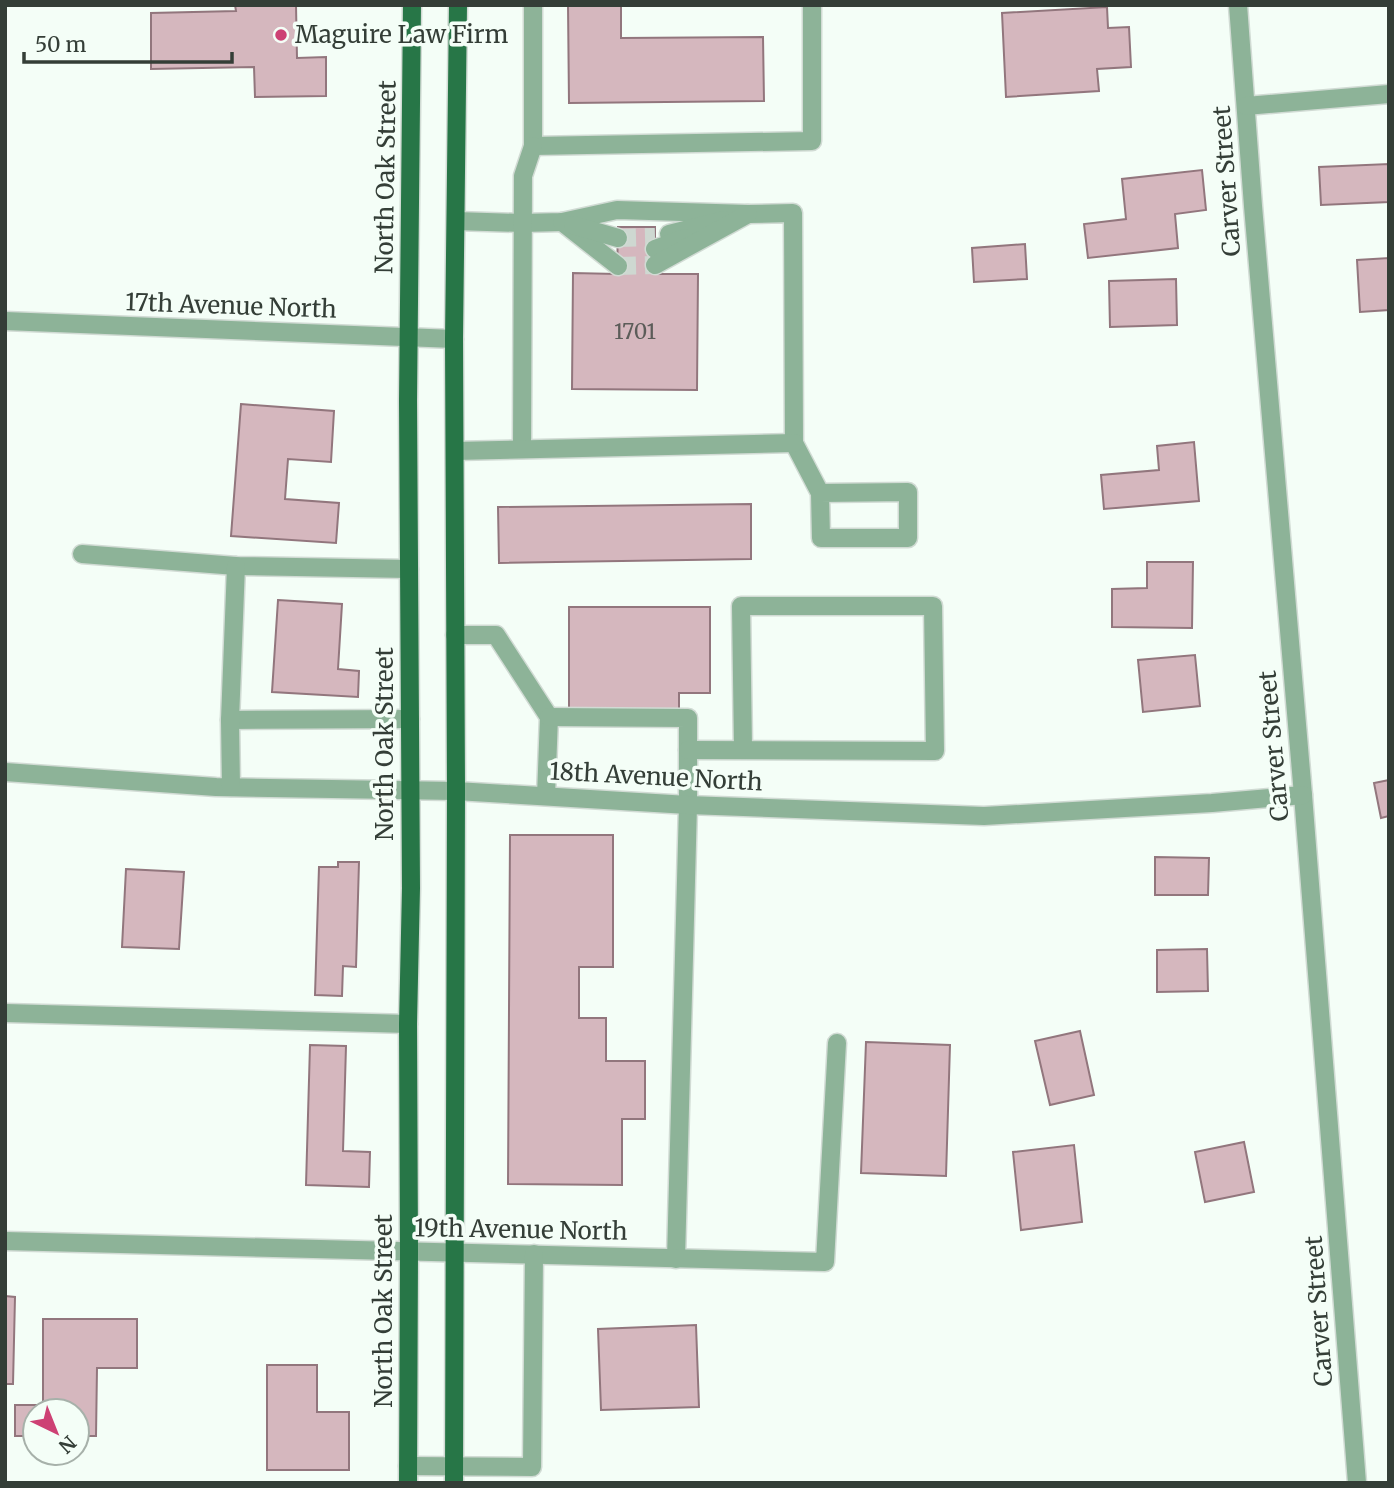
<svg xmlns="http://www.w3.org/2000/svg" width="1394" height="1488" font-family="Merriweather,serif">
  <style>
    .building { fill: #d5b7be; stroke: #92767d; stroke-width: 2 }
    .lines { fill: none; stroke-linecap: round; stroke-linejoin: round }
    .minor-tunnel { stroke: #ced8d1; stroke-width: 18; stroke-dasharray: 18 9; stroke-linecap: butt }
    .minor-casing { stroke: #d1dbd4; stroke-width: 21 }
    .major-casing { stroke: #d1dbd4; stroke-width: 21 }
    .minor { stroke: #8db398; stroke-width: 18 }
    .major { stroke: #277647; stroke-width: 18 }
    .poi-dot { fill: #cd4174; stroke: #f4fef7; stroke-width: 2.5 }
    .labels { text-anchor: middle; stroke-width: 7; stroke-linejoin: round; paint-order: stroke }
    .number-label { font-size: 21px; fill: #5c5c59 }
    .poi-label { font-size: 24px; fill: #343e37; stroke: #f4fef7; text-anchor: start }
    .street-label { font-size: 24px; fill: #343e37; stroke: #f4fef7 }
  </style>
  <rect width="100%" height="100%" fill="#f4fef7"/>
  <g class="building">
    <path d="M235,5H296L297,58L326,57V96L255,97L254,67L151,69V13L236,11Z"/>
    <path d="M568,5H621V38L763,37L764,101L569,103Z"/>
    <path d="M1107,7L1108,28L1129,27L1131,67L1097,69L1099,91L1006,97L1002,13Z"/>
    <path d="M1389,164V202L1321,205L1319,167Z"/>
    <path d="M1202,170L1206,210L1175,214L1178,248L1088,258L1084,224L1126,219L1122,179Z"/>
    <path d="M618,227H655V274H698L697,390L572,389L573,273L617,274Z"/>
    <path d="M1025,244L1027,279L974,282L972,248Z"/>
    <path d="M1389,258V310L1360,312L1357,260Z"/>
    <path d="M1176,279L1177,325L1110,327L1109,281Z"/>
    <path d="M241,404L334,411L331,462L288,459L285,499L339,503L336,543L231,536Z"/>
    <path d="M1194,442L1199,501L1104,509L1101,475L1159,470L1157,446Z"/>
    <path d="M751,504V559L499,563L498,507Z"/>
    <path d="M1147,562H1193L1192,628L1112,627V589L1147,588Z"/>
    <path d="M278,600L342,604L338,669L359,671L358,697L272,692Z"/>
    <path d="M569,607H710V693H679V710L569,711Z"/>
    <path d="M1195,655L1200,706L1143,712L1138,660Z"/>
    <path d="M1389,780V816L1381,818L1374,783Z"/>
    <path d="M510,835H613V967H579V1018H606V1061H645V1119H622V1185L508,1184Z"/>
    <path d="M1155,857L1209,858L1208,895H1155Z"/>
    <path d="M338,862H359L356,967L343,966L342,996L315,995L319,867H338Z"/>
    <path d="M126,869L184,872L179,949L122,947Z"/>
    <path d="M1207,949L1208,991L1157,992V950Z"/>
    <path d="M1080,1031L1094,1095L1050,1105L1035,1041Z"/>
    <path d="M866,1042L950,1045L946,1176L861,1173Z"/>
    <path d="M310,1045L346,1046L343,1151L370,1152L369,1187L306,1185Z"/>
    <path d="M1244,1142L1254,1192L1205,1202L1195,1152Z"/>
    <path d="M1074,1145L1082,1222L1021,1230L1013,1152Z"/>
    <path d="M5,1296L15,1297L13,1384H5Z"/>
    <path d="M43,1319H137V1368H97L96,1436H77V1411H35V1436H15V1405H43Z"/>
    <path d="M696,1325L699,1407L601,1410L598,1329Z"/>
    <path d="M267,1365H317V1412H349V1470H267Z"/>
  </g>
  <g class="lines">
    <g class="minor-tunnel">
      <path d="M618,238L655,237"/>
      <path d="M618,266L655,265"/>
    </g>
    <defs>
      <g id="minor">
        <path d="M533,5V146L812,141V5"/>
        <path d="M1238,5L1253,206L1303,795L1357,1483"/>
        <path d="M1246,106L1389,94"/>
        <path d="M456,221L522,223L562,222L617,210L748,214L793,213L794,443L820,493L821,538H908V492L820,493"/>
        <path d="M562,222L618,266"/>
        <path d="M573,225L618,238"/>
        <path d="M669,234L724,220"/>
        <path d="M655,249L685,238"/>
        <path d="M655,265L748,214"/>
        <path d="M5,321L454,339"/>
        <path d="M522,449L523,176L533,146"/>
        <path d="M455,451L794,443"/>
        <path d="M82,554L236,566L409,569"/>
        <path d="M455,635H496L549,717L546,796"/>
        <path d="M549,717L688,718V805L676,1259"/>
        <path d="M230,720L410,719"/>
        <path d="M688,750L935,751L933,606H741L743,749"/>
        <path d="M5,772L216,787L456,791L688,805L984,816L1212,803L1303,795"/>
        <path d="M231,787L230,720L236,566"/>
        <path d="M5,1013L408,1024"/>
        <path d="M5,1241L825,1262L837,1043"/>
        <path d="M408,1466L532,1467L534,1254"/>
      </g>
      <g id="major">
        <path d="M408,1483L409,1252L408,1024L411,888L408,401L412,5"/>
        <path d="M454,1483L456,791L454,339L458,5"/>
      </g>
    </defs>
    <use href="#minor" class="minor-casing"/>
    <use href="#major" class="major-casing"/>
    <use href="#minor" class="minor"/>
    <use href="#major" class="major"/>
  </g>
  <circle class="poi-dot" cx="281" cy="35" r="7"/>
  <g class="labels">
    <g class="number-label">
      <text x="635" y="339">1701</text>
    </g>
    <g class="poi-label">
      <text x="295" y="43">Maguire Law Firm</text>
    </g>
    <g class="street-label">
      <text transform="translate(386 177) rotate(-89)" y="8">North Oak Street</text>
      <text transform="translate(1227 181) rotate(-94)" y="8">Carver Street</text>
      <text transform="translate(231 306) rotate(2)" y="8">17th Avenue North</text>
      <text transform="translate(385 744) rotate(-90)" y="8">North Oak Street</text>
      <text transform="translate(1274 746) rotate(-95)" y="8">Carver Street</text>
      <text transform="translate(656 777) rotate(3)" y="8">18th Avenue North</text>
      <text transform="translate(521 1230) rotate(1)" y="8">19th Avenue North</text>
      <text transform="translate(384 1311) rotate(-90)" y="8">North Oak Street</text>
      <text transform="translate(1319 1311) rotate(-94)" y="8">Carver Street</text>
    </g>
  </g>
  <rect width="1394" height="1488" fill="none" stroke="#343e37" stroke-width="14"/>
  <g transform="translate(56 1432) rotate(137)"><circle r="33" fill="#f4fef7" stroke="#a7b1aa" stroke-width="2"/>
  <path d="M0-5L12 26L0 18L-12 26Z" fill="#cd4174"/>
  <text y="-10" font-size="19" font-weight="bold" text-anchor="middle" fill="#343e37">N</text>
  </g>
  <path d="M24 52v10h208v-10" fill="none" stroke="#343e37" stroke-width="3.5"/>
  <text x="35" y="52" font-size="21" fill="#343e37" stroke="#f4fef7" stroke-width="5" paint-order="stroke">50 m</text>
</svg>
